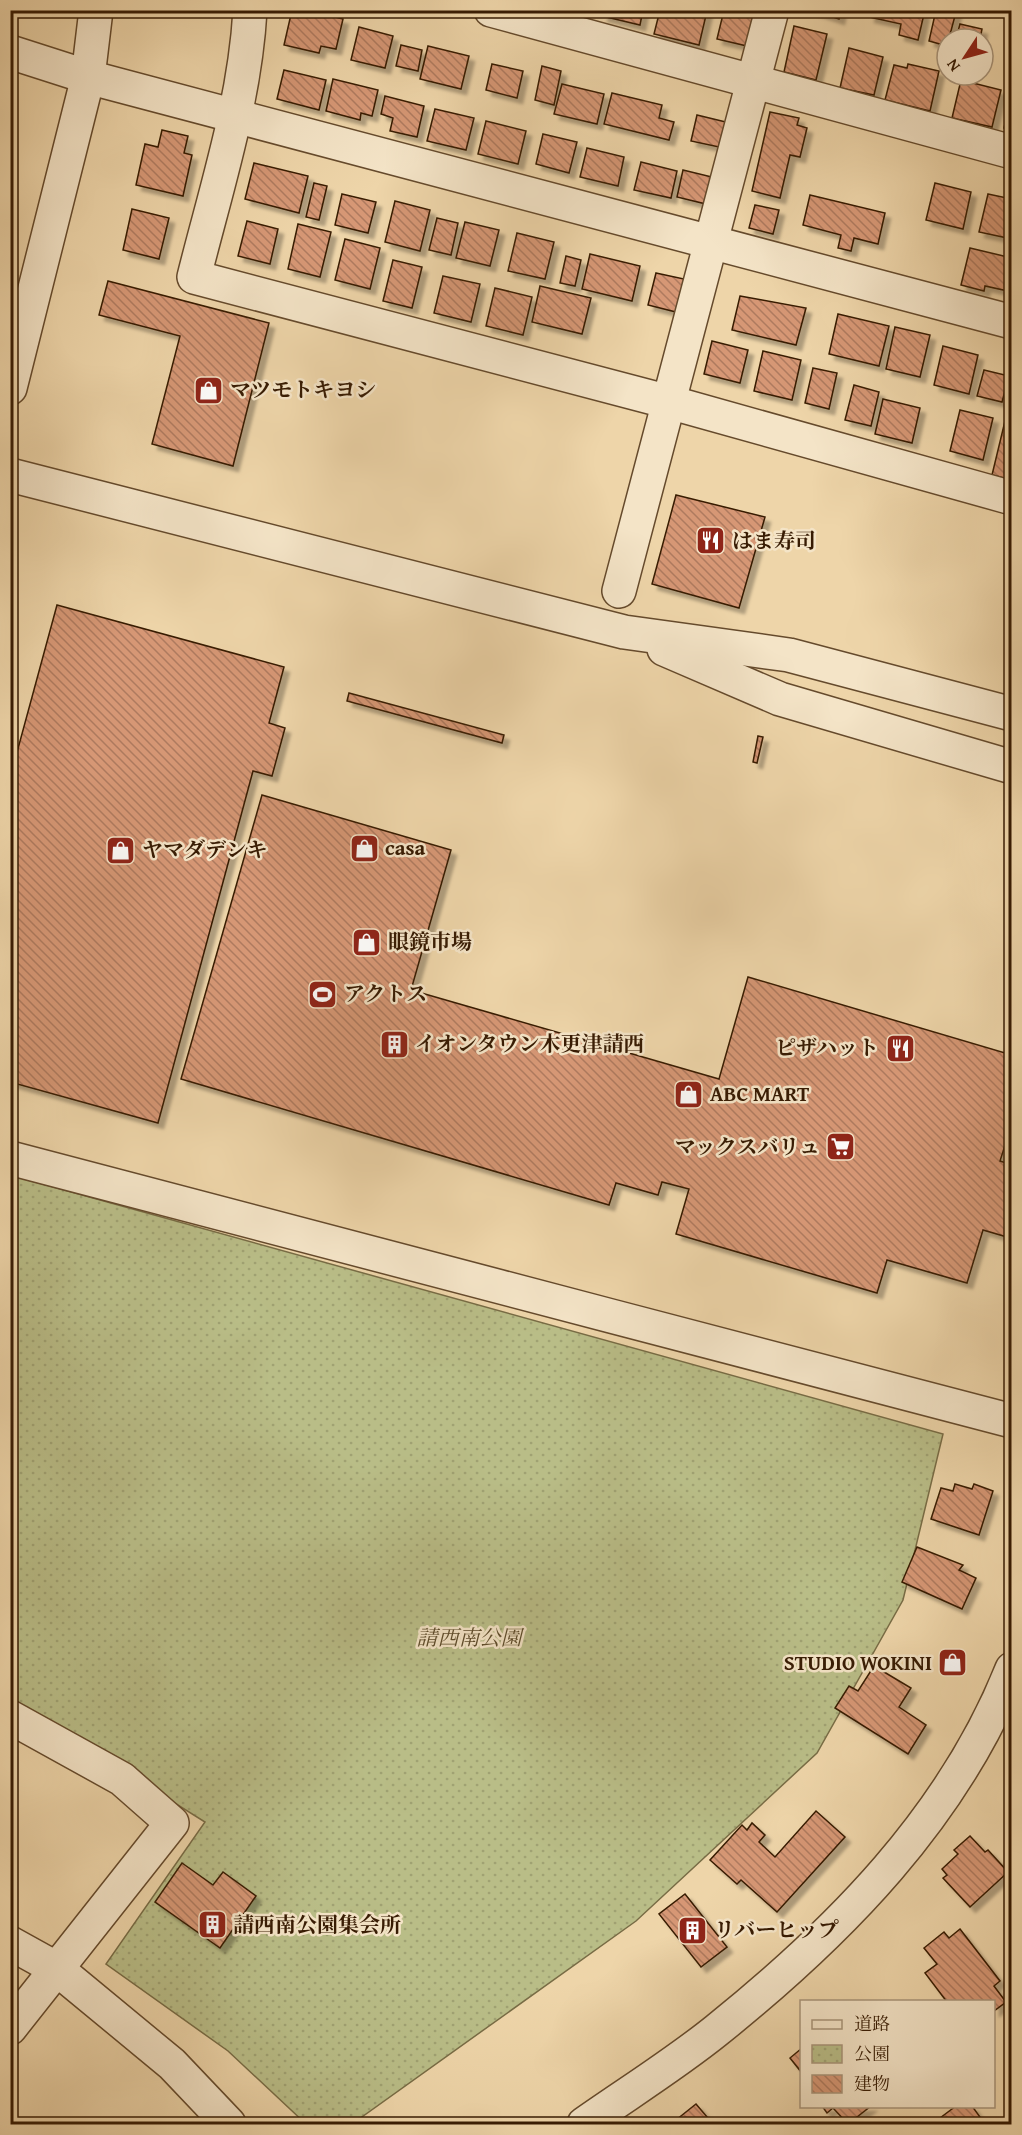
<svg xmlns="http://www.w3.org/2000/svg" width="1022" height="2135" font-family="'Gentium Book Plus','Noto Serif JP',serif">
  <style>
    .park { fill: url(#park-dots); stroke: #786c45; stroke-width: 1.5 }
    .building { fill: url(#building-back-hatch); stroke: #371b03; stroke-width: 1.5; filter: url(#shadow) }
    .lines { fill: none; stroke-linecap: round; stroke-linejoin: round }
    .minor-casing { stroke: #654a2c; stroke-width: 36 }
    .minor { stroke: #f4e4c7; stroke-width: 33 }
    .labels { text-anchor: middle; stroke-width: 5; stroke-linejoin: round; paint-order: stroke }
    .poi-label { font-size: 21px; font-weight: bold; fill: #371b03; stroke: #f4e4c7; text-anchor: start }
    .park-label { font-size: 21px; font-style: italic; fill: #5e4c2b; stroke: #f4e4c7 }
  </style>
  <defs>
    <pattern id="park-dots" width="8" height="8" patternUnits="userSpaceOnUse" patternTransform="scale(1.5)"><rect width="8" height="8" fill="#b9bd87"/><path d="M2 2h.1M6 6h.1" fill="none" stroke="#a0a273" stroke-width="1.8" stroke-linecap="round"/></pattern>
    <pattern id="building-back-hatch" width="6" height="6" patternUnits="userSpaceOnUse" patternTransform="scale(1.5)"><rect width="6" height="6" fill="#d69775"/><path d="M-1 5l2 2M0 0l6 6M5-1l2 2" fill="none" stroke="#ae7a5e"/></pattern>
    <filter id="shadow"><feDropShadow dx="5.5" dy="5.5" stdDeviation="1.5" flood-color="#0004"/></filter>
  </defs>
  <rect width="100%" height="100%" fill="#eed5a9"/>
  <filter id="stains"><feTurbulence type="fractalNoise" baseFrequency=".00333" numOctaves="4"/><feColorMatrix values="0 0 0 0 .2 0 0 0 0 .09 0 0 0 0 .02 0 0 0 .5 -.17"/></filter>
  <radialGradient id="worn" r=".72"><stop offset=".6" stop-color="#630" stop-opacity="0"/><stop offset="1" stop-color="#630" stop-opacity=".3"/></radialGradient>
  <path class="park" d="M10,1175L943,1434L903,1600L817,1753L636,1921L352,2124H306L228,2051L106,1964L205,1822L60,1731L11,1705Z"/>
  <g class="building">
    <path d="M292,10H308L343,19L336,49L321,46L319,53L284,45Z"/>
    <path d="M604,10H643L640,25L602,16Z"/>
    <path d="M660,10L707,11L699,45L654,34Z"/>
    <path d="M724,10H755L747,46L717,39Z"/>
    <path d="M812,10H841L839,19Z"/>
    <path d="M870,10H919L924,14L918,40L899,35L901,24L869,17Z"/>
    <path d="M936,10L956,12L947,46L929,41Z"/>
    <path d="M960,24L982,29L980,39H956Z"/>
    <path d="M794,26L827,34L816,80L784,72Z"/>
    <path d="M359,27L393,36L385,68L351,60Z"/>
    <path d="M401,45L422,50L418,71L396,66Z"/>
    <path d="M428,46L469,56L461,89L420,79Z"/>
    <path d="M849,48L883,57L874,95L840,88Z"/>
    <path d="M492,64L523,71L517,98L486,90Z"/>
    <path d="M908,64L939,71L930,111L885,100L894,65L907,68Z"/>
    <path d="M542,66L561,71L554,105L535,100Z"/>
    <path d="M284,70L326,80L319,110L277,99Z"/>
    <path d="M333,79L378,90L372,116L361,113L360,120L326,111Z"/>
    <path d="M961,80L1001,90L992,127L952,118Z"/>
    <path d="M562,84L604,94L597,124L554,114Z"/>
    <path d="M612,93L662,105L659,118L674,122L669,140L604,124Z"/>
    <path d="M385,96L424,106L417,137L390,131L393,118L381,114Z"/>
    <path d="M1012,96V130L1004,128Z"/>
    <path d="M435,109L474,118L466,150L427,141Z"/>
    <path d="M770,112L799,118L797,125L807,128L800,157L790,155L780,198L752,191Z"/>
    <path d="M697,115L734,124L719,147L691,141Z"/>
    <path d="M486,121L526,131L518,164L478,154Z"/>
    <path d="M162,130L188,136L184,153L192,155L183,196L136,185L145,144L158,147Z"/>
    <path d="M543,134L577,142L569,173L536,164Z"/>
    <path d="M587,148L624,157L618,186L580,177Z"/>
    <path d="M641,162L677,171L671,198L634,190Z"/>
    <path d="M254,163L308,176L299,213L245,199Z"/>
    <path d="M683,170L712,177L706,204L677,197Z"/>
    <path d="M314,183L327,186L319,220L306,217Z"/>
    <path d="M935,183L971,192L963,229L926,220Z"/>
    <path d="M342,194L376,202L368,233L335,225Z"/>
    <path d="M988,194L1012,199V239L979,232Z"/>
    <path d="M810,195L885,213L878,244L854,238L851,251L838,248L841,235L803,225Z"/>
    <path d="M395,201L430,210L420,251L385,242Z"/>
    <path d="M755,205L779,210L773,234L749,228Z"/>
    <path d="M132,209L169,218L159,259L123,250Z"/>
    <path d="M437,218L458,223L451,255L429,250Z"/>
    <path d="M247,221L278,229L270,264L238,256Z"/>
    <path d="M465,222L499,230L490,266L456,258Z"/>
    <path d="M298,224L331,232L320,277L288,269Z"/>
    <path d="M517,233L554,242L545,279L508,271Z"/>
    <path d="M345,239L380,248L370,289L335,280Z"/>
    <path d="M970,248L1012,258L1008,291L985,286L984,291L961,285Z"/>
    <path d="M590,254L640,266L632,301L582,289Z"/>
    <path d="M566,256L581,260L575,286L560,283Z"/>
    <path d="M393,260L422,267L412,308L383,301Z"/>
    <path d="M656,273L684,279L676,312L648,305Z"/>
    <path d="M443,276L480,284L471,322L434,313Z"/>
    <path d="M108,281L269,323L233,466L152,444L180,336L99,315Z"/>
    <path d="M540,286L591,298L582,334L532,322Z"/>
    <path d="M495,288L532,297L523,335L486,326Z"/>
    <path d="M740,296L806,308L796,345L732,330Z"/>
    <path d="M838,314L889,326L879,366L829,354Z"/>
    <path d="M895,327L930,335L920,377L886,369Z"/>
    <path d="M712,341L748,350L740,383L704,374Z"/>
    <path d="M943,346L978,355L969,394L934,385Z"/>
    <path d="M763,351L801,360L792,400L754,391Z"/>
    <path d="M813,368L837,373L829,409L805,403Z"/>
    <path d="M984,370L1009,376L1002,402L977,396Z"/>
    <path d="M854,385L879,392L871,426L845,420Z"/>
    <path d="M883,399L920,408L912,443L875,434Z"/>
    <path d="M960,410L993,418L983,460L950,451Z"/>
    <path d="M1005,421L1012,423V480L992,475Z"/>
    <path d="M676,495L765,517L739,608L652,584Z"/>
    <path d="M57,605L284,667L269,723L285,728L272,776L253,771L158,1123L10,1082V778Z"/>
    <path d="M349,693L504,735L502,743L347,701Z"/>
    <path d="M758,736L763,737L757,763L753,762Z"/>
    <path d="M262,795L451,850L411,990L719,1079L748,977L1012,1055V1123L1000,1161L1012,1165V1222L1007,1237L983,1230L967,1283L887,1260L877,1293L676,1234L689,1189L662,1182L658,1195L616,1183L609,1205L181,1079Z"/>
    <path d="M955,1484L972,1489L974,1484L993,1491L979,1535L931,1519L941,1488L953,1491Z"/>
    <path d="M917,1547L963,1565L959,1570L976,1578L962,1609L902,1582Z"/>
    <path d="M874,1666L911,1688L899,1707L926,1725L908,1754L835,1708L849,1686L858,1691Z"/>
    <path d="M816,1811L845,1837L777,1912L741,1880L737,1884L710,1860L742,1825L747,1830L752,1823L765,1835L759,1842L775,1857Z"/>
    <path d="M970,1836L985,1852L988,1850L1008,1872L970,1907L943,1878L947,1875L942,1869L958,1854L954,1850Z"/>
    <path d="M182,1863L213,1885L223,1872L256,1896L220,1948L155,1902Z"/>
    <path d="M685,1894L727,1947L701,1967L659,1914Z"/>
    <path d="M960,1929L1000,1981L994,1986L1006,2002L994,2011V2002H947L925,1973L937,1964L924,1948L944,1932L949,1938Z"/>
    <path d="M802,2048V2073L790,2058Z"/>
    <path d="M696,2104L713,2124H671Z"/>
    <path d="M822,2106H871L848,2124L833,2108L827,2113Z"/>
    <path d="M956,2106H972L980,2117L975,2121L978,2124H939L936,2121Z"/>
  </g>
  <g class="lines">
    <defs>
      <g id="minor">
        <path d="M250,10C245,101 216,189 194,277L669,402L1012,498"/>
        <path d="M491,10L1012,152"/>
        <path d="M10,52L88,77L1012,322"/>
        <path d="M10,388L88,77L96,10"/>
        <path d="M10,475L624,632L789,655L1012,714"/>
        <path d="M619,591L772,10"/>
        <path d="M664,649L780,699L1012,767"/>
        <path d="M10,1158C344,1247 678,1333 1012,1421"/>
        <path d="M10,1717L122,1779L172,1823L10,2028"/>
        <path d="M10,1943L57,1969L172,2064L229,2124"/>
        <path d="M584,2124C628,2093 675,2064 717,2030C839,1932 953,1817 1012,1669"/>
      </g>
    </defs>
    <use href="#minor" class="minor-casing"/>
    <use href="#minor" class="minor"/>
  </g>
  <defs>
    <symbol id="shop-square" viewBox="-11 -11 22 22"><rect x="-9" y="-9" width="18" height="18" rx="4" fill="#8f2418" stroke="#f4e4c7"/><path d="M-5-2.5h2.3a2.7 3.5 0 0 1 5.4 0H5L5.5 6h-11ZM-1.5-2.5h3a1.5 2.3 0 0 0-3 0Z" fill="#fff"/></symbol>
    <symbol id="restaurant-square" viewBox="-11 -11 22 22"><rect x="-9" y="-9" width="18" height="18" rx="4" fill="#8f2418" stroke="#f4e4c7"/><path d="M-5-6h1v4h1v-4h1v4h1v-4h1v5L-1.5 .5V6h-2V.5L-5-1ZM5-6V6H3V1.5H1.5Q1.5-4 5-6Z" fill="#fff"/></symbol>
    <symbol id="stadium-square" viewBox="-11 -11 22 22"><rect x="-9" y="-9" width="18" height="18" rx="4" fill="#8f2418" stroke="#f4e4c7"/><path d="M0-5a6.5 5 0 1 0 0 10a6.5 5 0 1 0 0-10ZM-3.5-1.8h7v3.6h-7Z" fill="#fff"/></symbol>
    <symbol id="building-square" viewBox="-11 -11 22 22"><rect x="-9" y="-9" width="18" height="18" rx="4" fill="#8f2418" stroke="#f4e4c7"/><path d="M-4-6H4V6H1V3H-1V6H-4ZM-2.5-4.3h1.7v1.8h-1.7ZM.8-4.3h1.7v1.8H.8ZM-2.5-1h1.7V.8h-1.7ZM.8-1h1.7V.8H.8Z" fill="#fff"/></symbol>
    <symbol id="supermarket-square" viewBox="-11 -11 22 22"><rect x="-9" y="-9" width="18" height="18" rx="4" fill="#8f2418" stroke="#f4e4c7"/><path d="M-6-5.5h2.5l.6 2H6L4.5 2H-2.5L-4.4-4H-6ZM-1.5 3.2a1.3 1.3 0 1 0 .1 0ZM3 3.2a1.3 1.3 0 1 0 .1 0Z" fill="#fff"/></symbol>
  </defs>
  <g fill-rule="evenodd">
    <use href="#shop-square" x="192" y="374" width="33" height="33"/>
    <use href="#restaurant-square" x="694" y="524" width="33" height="33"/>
    <use href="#shop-square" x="348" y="832" width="33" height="33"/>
    <use href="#shop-square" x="104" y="834" width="33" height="33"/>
    <use href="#shop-square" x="350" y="926" width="33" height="33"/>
    <use href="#stadium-square" x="306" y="978" width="33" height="33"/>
    <use href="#building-square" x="378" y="1028" width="33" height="33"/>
    <use href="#restaurant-square" x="884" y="1032" width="33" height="33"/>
    <use href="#shop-square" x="672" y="1078" width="33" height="33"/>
    <use href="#supermarket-square" x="824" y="1130" width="33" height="33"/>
    <use href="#shop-square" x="936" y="1646" width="33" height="33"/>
    <use href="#building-square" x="196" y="1908" width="33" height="33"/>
    <use href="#building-square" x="676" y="1914" width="33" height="33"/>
  </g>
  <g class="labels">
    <g class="poi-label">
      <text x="230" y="397">マツモトキヨシ</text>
      <text x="732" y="548">はま寿司</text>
      <text x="385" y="855">casa</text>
      <text x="142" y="857">ヤマダデンキ</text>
      <text x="388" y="949">眼鏡市場</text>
      <text x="344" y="1001">アクトス</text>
      <text x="415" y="1051">イオンタウン木更津請西</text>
      <text x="879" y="1055" text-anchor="end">ピザハット</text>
      <text x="710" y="1101">ABC MART</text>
      <text x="820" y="1154" text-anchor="end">マックスバリュ</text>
      <text x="932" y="1670" text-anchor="end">STUDIO WOKINI</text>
      <text x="233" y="1932">請西南公園集会所</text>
      <text x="714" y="1937">リバーヒップ</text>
    </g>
    <g class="park-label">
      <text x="469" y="1645">請西南公園</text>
    </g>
  </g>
  <rect width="1022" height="2135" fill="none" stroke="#eed5a9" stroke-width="36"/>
  <rect x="12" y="12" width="998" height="2111" fill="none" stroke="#371b03" stroke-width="3"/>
  <rect x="18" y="18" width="986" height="2099" fill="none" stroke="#371b03" stroke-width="1.5"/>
  <rect x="800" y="2000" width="195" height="108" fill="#f4e4c7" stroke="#a89479" stroke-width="1.5"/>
  <rect x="812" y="2020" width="30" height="9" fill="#f4e4c7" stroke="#a89479" stroke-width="1.5"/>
  <text x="854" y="2030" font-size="18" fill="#371b03">道路</text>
  <rect x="812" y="2045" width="30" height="18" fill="url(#park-dots)" stroke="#a89479" stroke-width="1.5"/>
  <text x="854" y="2060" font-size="18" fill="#371b03">公園</text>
  <rect x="812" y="2075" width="30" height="18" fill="url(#building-back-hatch)" stroke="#a89479" stroke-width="1.5"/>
  <text x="854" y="2090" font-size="18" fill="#371b03">建物</text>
  <g transform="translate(965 57) rotate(234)"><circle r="28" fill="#f4e4c7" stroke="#a89479" stroke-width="1.5"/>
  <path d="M0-4.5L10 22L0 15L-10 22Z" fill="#8f2418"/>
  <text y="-9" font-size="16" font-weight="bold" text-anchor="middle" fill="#371b03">N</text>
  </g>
  <rect width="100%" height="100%" filter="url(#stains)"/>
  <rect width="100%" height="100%" fill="url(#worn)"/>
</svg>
